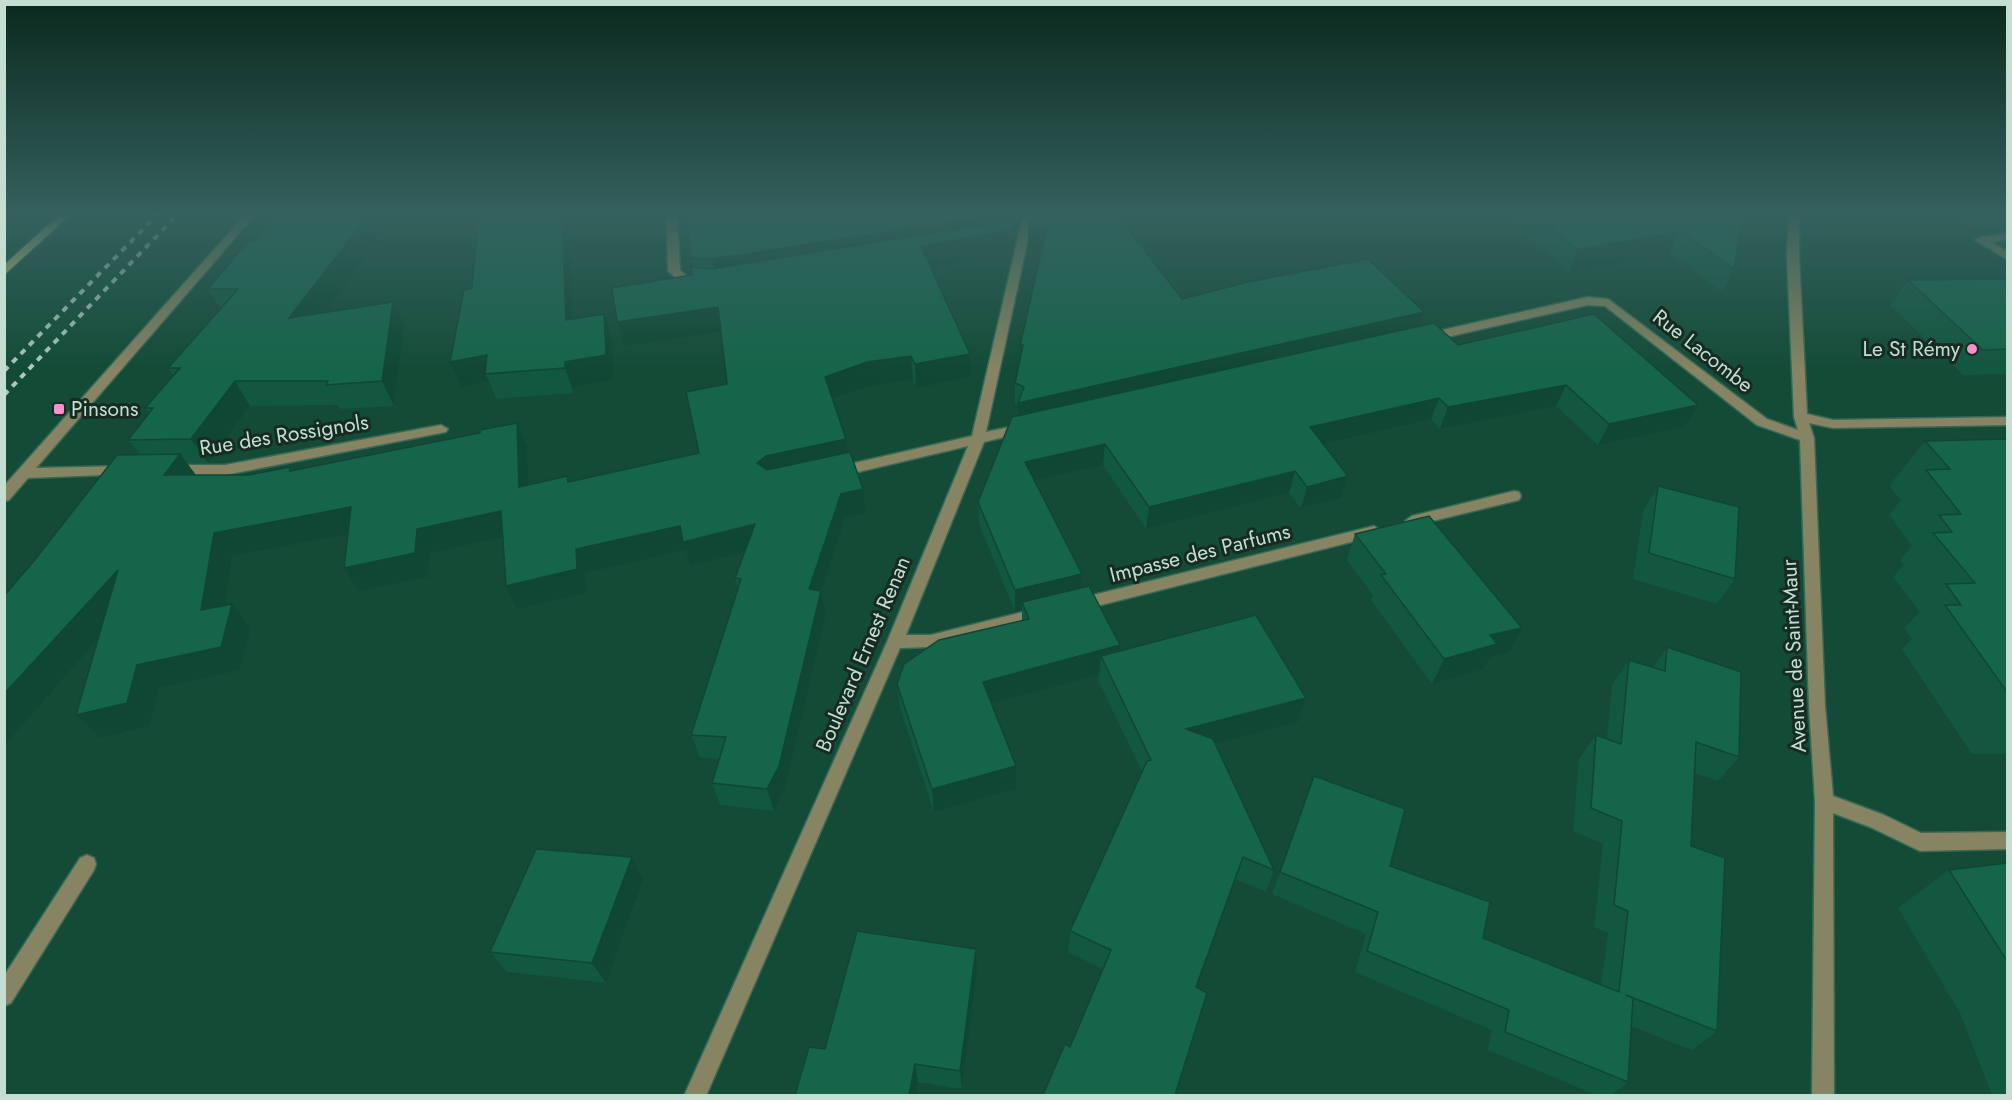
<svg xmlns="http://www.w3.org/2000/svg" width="2012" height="1100" font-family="Jost,sans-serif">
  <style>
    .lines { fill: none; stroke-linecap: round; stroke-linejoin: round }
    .minor-casing { stroke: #376956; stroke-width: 3 }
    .major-casing { stroke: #376956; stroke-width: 3 }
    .minor { fill: #868462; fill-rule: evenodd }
    .major { fill: #cbc77f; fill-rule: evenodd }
    .rail { stroke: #accbbd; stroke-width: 4; stroke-dasharray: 6 6; stroke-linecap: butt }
    .wall { fill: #125740 }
    .shaded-wall { fill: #0f4734 }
    .building { fill: #15654a; stroke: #0f4734; stroke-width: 1.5 }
    .poi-dot { fill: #f890cc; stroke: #162c22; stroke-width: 2 }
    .labels { text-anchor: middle; stroke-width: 6; stroke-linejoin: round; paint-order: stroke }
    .poi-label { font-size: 21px; fill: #c4dfd2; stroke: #162c22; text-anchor: end }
    .street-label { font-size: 21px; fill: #c4dfd2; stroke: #162c22 }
  </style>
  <rect width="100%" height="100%" fill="#144b37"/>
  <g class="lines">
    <defs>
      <g id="minor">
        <path d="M244,216H254L36,468L124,466L129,468L131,471L129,474L28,478L9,500L4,501V486Z"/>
        <path d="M667,216H677L680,270L692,281L702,283V287L685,286L668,271Z"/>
        <path d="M1023,216H1033L986,432L1024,424L1031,428L1029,431L984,442L906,635H931L1039,608L1045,610L1047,614L1045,618L1039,620L931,647L900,648L706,1096H684L887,642L968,446L837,477L830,472L837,467L972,436Z"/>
        <path d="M1789,216H1799V256L1807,414L1833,420L2008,417V425L1833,428L1809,423L1814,438L1825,706L1833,796L1884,815L1921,833L2008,832V849L1920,851L1870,827L1833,813L1834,1096H1812L1815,801L1809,706L1800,440L1757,425L1605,306L1588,305L1425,342L1419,338L1425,334L1588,297L1608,299L1767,419L1798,430L1794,417L1787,256Z"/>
        <path d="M2008,233V239L1991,242L2008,252V260L1975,240L1981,237Z"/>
        <path d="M441,425L448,429L446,432L225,475H172L165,470L172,465H225Z"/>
        <path d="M1514,491L1519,492L1521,496L1519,500L1412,526L1405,521L1412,516Z"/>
        <path d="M1374,526L1381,531L1379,535L1077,611L1071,609L1069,605L1071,601L1077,599Z"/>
        <path d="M87,855L94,858L96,864L94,870L11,1003L4,1006V976L80,858Z"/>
      </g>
      <path id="major" d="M58,216H69L4,275V265Z"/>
    </defs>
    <use href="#minor" class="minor-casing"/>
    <use href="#major" class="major-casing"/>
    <use href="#minor" class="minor"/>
    <use href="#major" class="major"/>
    <g class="rail">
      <path d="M4,371L156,216"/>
      <path d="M4,395L176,216"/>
    </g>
  </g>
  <g class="wall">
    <path d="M396,216L325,312L393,302L404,326L394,406L340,409L338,405L250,406L208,463H187L196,475H249L290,467L293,471L480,433L517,423L527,446L529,485L567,476L570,481L699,453L727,384L721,331L625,346L692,275L693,267L691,258L1017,232H1014V243L1012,253L931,267L970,354V377L916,388L913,379L869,386L833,399L846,439L848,452L863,489L866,513L845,518L821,591L826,614L785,788L774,811L720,805L712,783L719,759L700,757L691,735L738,590L735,578L745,552L690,566L686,550L585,573L587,593L517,609L503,537L430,553L428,577L359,591L348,534L232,556L225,606L232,604L251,628L240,670L159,688L150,726L100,738L98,640L140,454L128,440L149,413L145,408L173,376L168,368L220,308L208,289Z"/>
    <path d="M568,216L573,319L612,339L614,380L574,387V393L496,399L489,381L461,387L450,362L472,288Z"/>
    <path d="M1513,216H1738L1734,269L1722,291L1669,253L1569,272L1511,223Z"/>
    <path d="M1950,216H2007V228L1976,231Z"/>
    <path d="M1028,229L1182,299L1424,312L1419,326L1458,345L1698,405L1685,427L1598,445L1556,406L1440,429L1431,419L1324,445L1348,476L1341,498L1301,508L1289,493L1146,529L1103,465L1035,481L1081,588L1119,651L1306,698L1298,722L1216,744L1274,870L1266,892L1235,879L1070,1047L1103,969L1068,952L1070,931L1142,772L1098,680L1099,675L992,704L1016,789L934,812L900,708L897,684L1022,621V610L1015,612L979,524L978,502L1018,416V405L1015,404V383L1042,248L1028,250Z"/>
    <path d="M1908,280L2007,282V374L1963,375L1890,305Z"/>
    <path d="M2007,439V754H1972L1902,649L1912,639L1904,628L1920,612L1893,577L1904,565L1900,560L1912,546L1889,515L1901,500L1889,486L1925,441Z"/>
    <path d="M1658,486L1735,579L1717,604L1633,579L1643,511Z"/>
    <path d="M1355,534L1509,652L1490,657L1484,669L1432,684L1371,600L1373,595L1347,560Z"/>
    <path d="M1667,647L1739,757L1718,781L1694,773L1691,846L1717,1031L1692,1050L1631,1026L1628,1082L1612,1095H1596L1488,1050L1492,1030L1355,972L1366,934L1272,894L1314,776L1390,866L1483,938L1601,985L1608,933L1594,927L1603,844L1573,831L1579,759L1596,735L1607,739L1612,685L1629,660L1653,667Z"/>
    <path d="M2007,863V1095H1992L1960,1013L1898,908L1949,870Z"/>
    <path d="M643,880L606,983L507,972L490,952Z"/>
    <path d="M976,949L977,970L962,1089L918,1082L825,1049Z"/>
  </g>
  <g class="shaded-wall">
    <path d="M368,216H396L303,342L289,318Z"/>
    <path d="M562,216H568L574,345L566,320Z"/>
    <path d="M990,216H1022L1017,232H1014V243L1012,253L923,269L717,280L712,259Z"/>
    <path d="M1047,226V247L1028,250V229Z"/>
    <path d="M1680,231L1669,253L1569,272L1578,250Z"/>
    <path d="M393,302L404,326L394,406L382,381Z"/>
    <path d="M718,307L724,331L625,346L617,322Z"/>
    <path d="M1424,312L1417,334L1018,424V403Z"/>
    <path d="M604,314L612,339L614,380L574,387V393L565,368V362Z"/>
    <path d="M970,354V377L916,388L915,364Z"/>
    <path d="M487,355L485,374L489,381L461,387L450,362Z"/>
    <path d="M911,356L913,379L869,386L829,400L825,377L867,362Z"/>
    <path d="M235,381L250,406L208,463L191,439Z"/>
    <path d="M1566,385L1556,406L1440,429L1448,407Z"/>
    <path d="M1439,398L1431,419L1305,449L1310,427Z"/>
    <path d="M1698,405L1685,427L1598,445L1609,424Z"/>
    <path d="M517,423L527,446L530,511L519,487Z"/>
    <path d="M846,439L849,462L772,480L757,463L766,456Z"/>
    <path d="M1105,444L1103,465L1025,483V462Z"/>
    <path d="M180,454L198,478L164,475Z"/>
    <path d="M1295,471L1289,493L1146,529L1149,507Z"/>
    <path d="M1348,476L1341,498L1301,508L1307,487Z"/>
    <path d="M863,489L866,513L845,518L814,613L809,589L841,494Z"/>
    <path d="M351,507L365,531L232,556L221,634L201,610L214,533Z"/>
    <path d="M501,511L512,535L430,553L428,577L359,591L344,568L417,529Z"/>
    <path d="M755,524L761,548L690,566L686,550L585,573L587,593L517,609L506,586L576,549L680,526Z"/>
    <path d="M118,570L138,593L4,746V694Z"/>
    <path d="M1082,574L1080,596L1022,602V610L1015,612V590Z"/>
    <path d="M821,591L826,614L785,788L774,811L767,789Z"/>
    <path d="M232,604L251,628L240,670L159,688L150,726L100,738L76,715L137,665Z"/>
    <path d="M1522,628L1509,652L1490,657L1484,669L1432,684L1444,659L1490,635Z"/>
    <path d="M1120,645L1117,670L1101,656L1099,675L984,706L983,682Z"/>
    <path d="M1306,698L1298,722L1181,753L1186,729Z"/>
    <path d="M1016,766V789L934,812L932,789Z"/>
    <path d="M632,857L643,880L606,983L592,963Z"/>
    <path d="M1243,857L1235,879L1190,1007L1196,987Z"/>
    <path d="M976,949L977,970L962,1089L960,1071Z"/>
    <path d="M915,1064L918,1082L916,1095H909Z"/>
  </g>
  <g class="building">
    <path d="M274,216H368L289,318L393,302L382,381L326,385L328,381H235L191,439L128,440L153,408H145L180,368H168L238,289H208L248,241H254Z"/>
    <path d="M478,216H562L566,320L604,314L606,355L565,362V368L485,374L487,355L450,362L464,290L472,288Z"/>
    <path d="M686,216H990L712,259L691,258Z"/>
    <path d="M1031,216H1118L1182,299L1248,282L1368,259L1424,312L1018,403L1024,387L1015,383L1023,345L1020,346L1047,226L1028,229Z"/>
    <path d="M1536,216H1738L1742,218L1734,269L1680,231L1578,250Z"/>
    <path d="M1014,220L1012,230L921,246L970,354L915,364L911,356L867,362L825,377L846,439L766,456L757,463L767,470L850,452L863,489L841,494L809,589L821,591L779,766L767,789L712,783L726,737L691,735L741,579L735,578L755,524L683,542L680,526L576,549L577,569L506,586L501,511L417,529L415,553L344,568L351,507L214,533L201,610L232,604L221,647L137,665L127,703L76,715L118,570L4,694V596L33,562L117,455L180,454L164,475H249L290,467V471L480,433V430L517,423L519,487L567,476L568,482L699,453L686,392L727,384L718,307L617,322L612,288L692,275L691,267L712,269Z"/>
    <path d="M2004,279L2007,282V349L1983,350L1908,280Z"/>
    <path d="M1594,314L1698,405L1609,424L1566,385L1448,407L1439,398L1310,427L1348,476L1307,487L1295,471L1149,507L1105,444L1025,462L1082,574L1015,590L978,502L1012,417L1434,323L1458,345Z"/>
    <path d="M2007,439V692L1945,605H1961L1946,584L1975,583L1933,533L1952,532L1939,515L1961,514L1926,470L1950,469L1925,441Z"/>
    <path d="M1658,486L1739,507L1735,579L1649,553Z"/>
    <path d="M1429,516L1522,628L1490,635L1497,644L1444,659L1381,575L1386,574L1355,534Z"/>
    <path d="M1089,586L1120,645L983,682L1016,766L932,789L897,684L904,664L939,640L1029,619L1022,602Z"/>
    <path d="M1256,615L1306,698L1186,729L1213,739L1274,870L1243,857L1196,987L1207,993L1175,1095H1043L1065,1044L1070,1047L1111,950L1070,931L1147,761L1151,760L1101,656Z"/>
    <path d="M1667,647L1741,672L1739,757L1696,742L1691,846L1725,858L1717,1031L1626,995L1633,998L1628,1082L1505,1032L1509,1010L1367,951L1378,912L1280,872L1314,776L1405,809L1390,866L1490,902L1483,938L1619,992L1628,911L1614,905L1622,821L1591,808L1596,735L1621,744L1629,660L1665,671Z"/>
    <path d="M536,849L632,857L592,963L490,952Z"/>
    <path d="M2007,863V961L1949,870Z"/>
    <path d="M857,931L976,949L960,1071L915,1064L909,1095H795L809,1047L825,1049Z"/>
  </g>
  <linearGradient id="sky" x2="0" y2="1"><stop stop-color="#0b291e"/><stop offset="0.58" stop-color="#34615e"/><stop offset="1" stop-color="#34615e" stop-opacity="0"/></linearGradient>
  <rect width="2012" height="370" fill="url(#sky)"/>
  <g class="poi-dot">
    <circle cx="1972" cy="349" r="6"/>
    <rect x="53" y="403" width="12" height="12" rx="3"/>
  </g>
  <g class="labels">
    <g class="poi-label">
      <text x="1960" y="356">Le St Rémy</text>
      <text x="71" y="416" text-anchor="start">Pinsons</text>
    </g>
    <g class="street-label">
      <text transform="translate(1703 351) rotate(38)" y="7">Rue Lacombe</text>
      <text transform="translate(284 435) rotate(-9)" y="7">Rue des Rossignols</text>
      <text transform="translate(1200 553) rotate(-14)" y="7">Impasse des Parfums</text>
      <text transform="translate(863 654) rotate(-67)" y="7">Boulevard Ernest Renan</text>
      <text transform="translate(1794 656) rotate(-93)" y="7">Avenue de Saint-Maur</text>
    </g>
  </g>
  <rect width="2012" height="1100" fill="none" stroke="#c4dfd2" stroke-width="12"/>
</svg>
